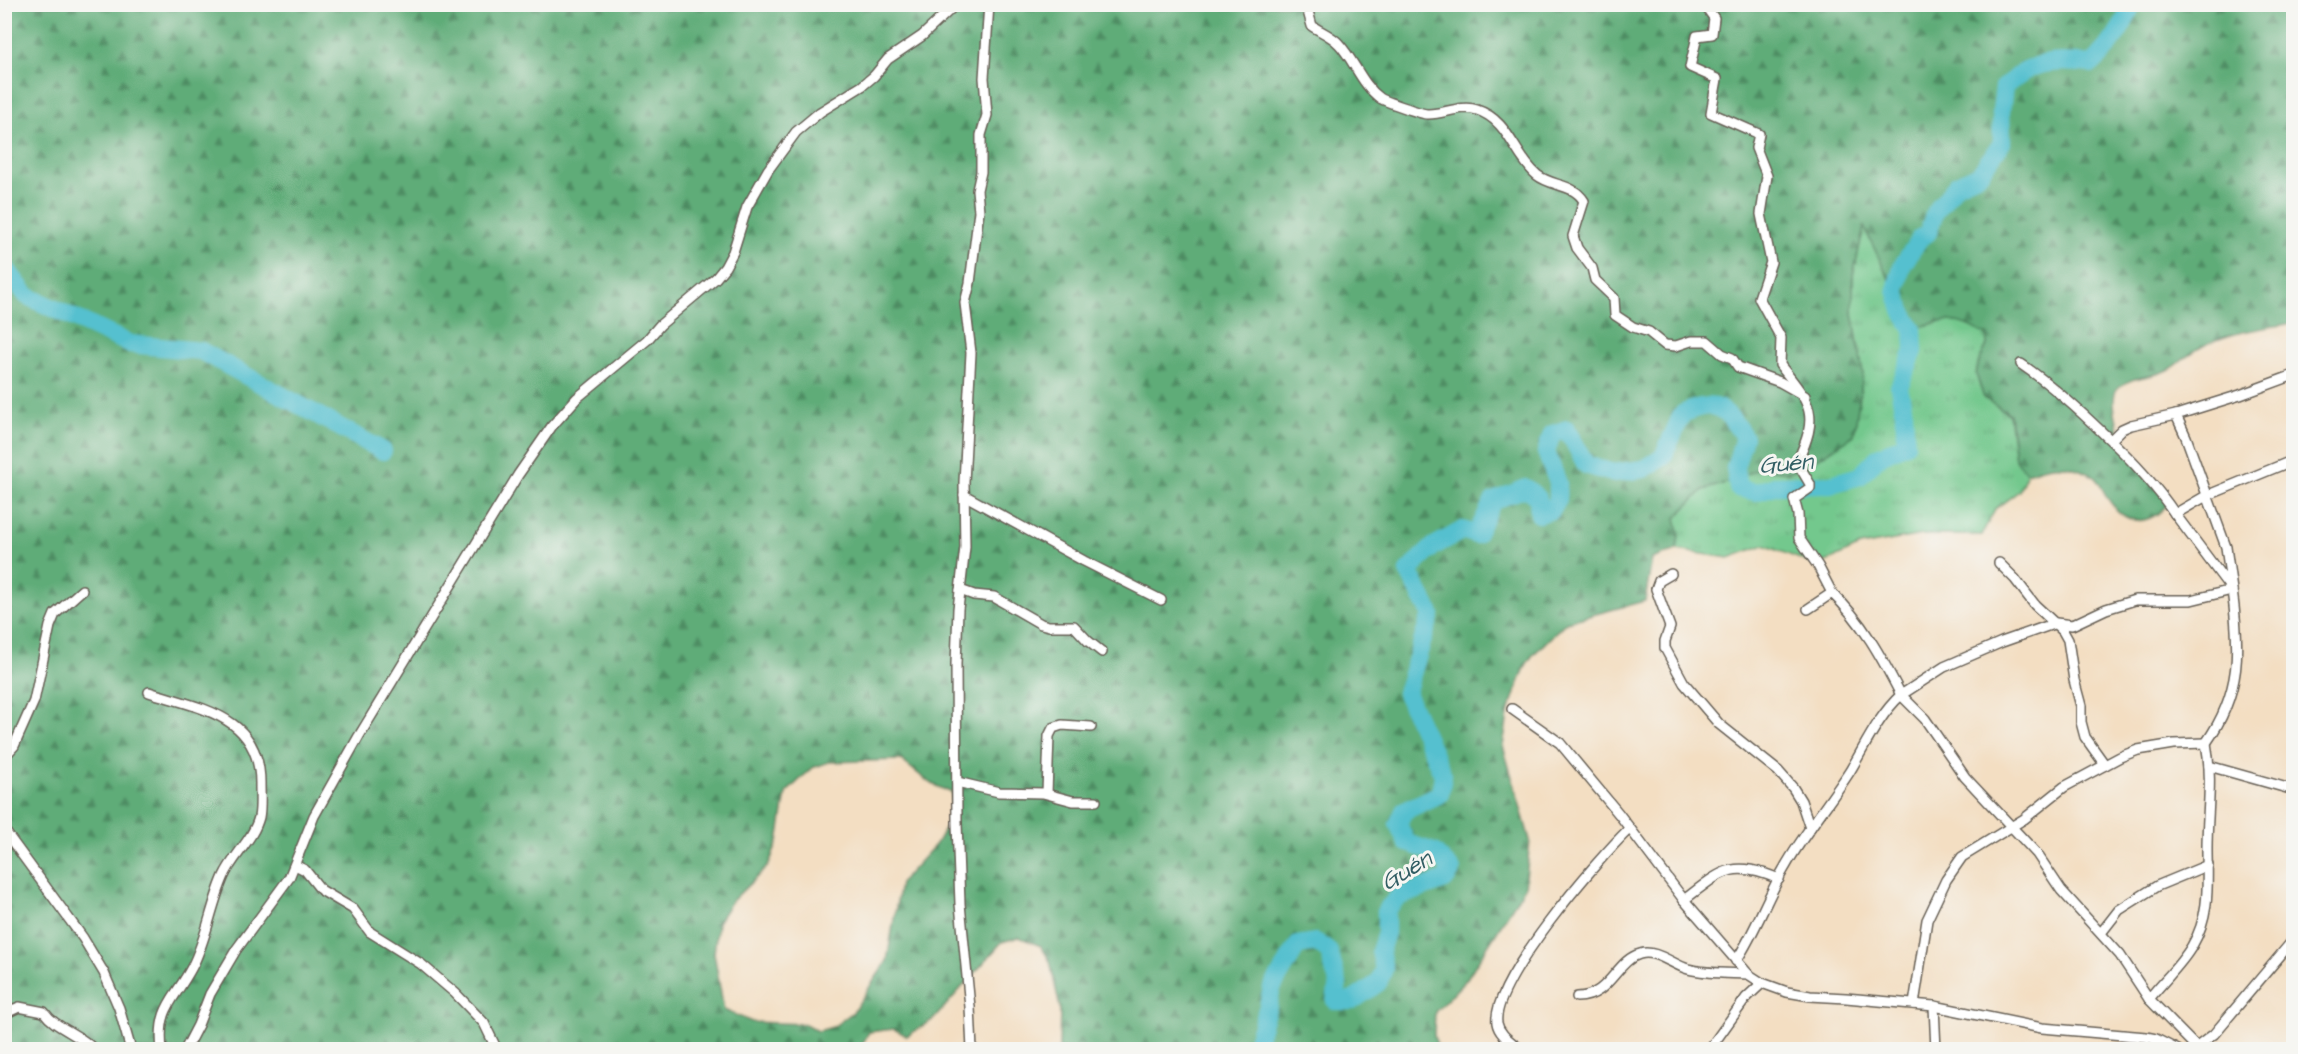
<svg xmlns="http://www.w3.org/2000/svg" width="2298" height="1054" font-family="'Architects Daughter',sans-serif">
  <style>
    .grass { fill: url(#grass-tufts); stroke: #487254; stroke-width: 1.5 }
    .forest { fill: url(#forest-firs); stroke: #3d644a; stroke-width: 1.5; fill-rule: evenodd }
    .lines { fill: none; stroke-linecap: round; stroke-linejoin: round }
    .river { stroke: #54c0cf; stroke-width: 18 }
    .minor-casing { stroke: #676056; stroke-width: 12 }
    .minor { stroke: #fff; stroke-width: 9 }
    .labels { text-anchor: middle; stroke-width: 6; stroke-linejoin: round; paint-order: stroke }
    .water-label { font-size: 24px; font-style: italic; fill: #325e64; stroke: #f6f6f2 }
  </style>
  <defs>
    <pattern id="grass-tufts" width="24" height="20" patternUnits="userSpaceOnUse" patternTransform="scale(1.5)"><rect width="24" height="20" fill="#73c88d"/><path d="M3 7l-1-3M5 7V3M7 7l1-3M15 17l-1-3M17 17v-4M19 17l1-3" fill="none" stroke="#63ab79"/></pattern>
    <pattern id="forest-firs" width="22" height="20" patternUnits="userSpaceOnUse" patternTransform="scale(1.5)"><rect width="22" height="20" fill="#5eac78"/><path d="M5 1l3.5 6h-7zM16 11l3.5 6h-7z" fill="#4d8b62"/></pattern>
  </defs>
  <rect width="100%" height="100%" fill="#f6f6f2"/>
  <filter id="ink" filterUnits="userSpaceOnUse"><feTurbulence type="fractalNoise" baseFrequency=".0167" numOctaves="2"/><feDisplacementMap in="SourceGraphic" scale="12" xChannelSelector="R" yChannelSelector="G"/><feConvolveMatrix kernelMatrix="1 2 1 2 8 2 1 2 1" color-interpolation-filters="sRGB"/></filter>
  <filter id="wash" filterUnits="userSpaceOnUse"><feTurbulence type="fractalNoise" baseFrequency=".008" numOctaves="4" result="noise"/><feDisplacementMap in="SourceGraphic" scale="24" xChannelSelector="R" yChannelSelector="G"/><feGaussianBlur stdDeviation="1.35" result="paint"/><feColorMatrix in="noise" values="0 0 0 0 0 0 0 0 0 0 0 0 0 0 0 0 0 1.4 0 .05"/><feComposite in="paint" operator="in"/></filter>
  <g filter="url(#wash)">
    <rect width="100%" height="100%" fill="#f3dec2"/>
    <path class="grass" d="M1864,226L1913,329C1949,318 1954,317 1987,335V345L1979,361L1976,374L1984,398L2009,414L2015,459L2027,473L2019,491L1995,509L1982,535H1922L1860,546L1818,566L1764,545L1729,558L1677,550L1679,534L1676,518L1703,490L1729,482L1759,468L1789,472L1863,374L1853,313V275Z"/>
    <path class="forest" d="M5,5H2293V323C2261,329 2225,332 2196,350C2187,355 2180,364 2170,369C2154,378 2134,375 2119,387C2107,396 2120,436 2126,448C2135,465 2154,484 2166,499L2168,504C2149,526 2128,526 2111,503C2105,496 2102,486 2096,479C2094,476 2088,474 2085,472C2064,462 2048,465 2027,473L2015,459L2010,414L1984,398L1976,374L1979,361L1987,345L1986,335C1954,317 1949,318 1913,329L1864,227L1853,275V313L1863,374L1854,435L1816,460L1789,472L1759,468L1729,482L1703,490L1676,518L1679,534L1677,550L1652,559L1645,601L1566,622L1532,656L1526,665L1509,709L1503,746L1530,840L1525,887L1466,980L1435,1012L1434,1035L1438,1049H1059L1060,1008L1050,961L1041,946L1019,937L1002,942L934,1019L907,1036L894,1029L869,1032L860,1049L5,1050ZM901,760L930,783L952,793L951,817L936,844L900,883L887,961L853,1012L833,1027L818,1031L805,1024L752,1022L724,1010L714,953L718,922L731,902L768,866L778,842L786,793L812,768L829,762Z"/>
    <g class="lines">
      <g class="river">
        <path d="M4,266L27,296L130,344L201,351L383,451"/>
        <path d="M1254,1050L1268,1006L1272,988L1298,945L1316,942L1329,952L1338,983L1335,1001H1352L1378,983L1384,969L1380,951L1386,933V910L1398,897L1445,880L1452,870L1434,852L1407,843L1398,824L1404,811L1440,794L1443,775L1406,693L1431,614L1408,571L1434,546L1463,530L1476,535L1493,501L1526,488L1538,498L1539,514L1552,510L1558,499V483L1546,452L1552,434L1567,429L1586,465L1613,473L1644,469L1663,457L1682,414C1716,398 1725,407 1744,437L1735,468L1738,488L1756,492L1778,485L1831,484L1860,476L1878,457L1906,444L1904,413L1899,387L1914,351L1913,329L1902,311L1896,290L1902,266L1920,238L1928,233L1935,212L1957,184L1979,174L2002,143L2001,111L2004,87C2035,59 2052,61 2092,64C2110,47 2123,28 2132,4"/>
      </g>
    </g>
  </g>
  <g filter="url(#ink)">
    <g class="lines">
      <defs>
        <g id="minor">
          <path d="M1306,4L1312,26C1321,32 1332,36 1339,44C1354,60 1362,85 1380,98C1384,101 1422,114 1427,114C1443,115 1461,104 1477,110C1509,120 1514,156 1537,175C1552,187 1573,183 1584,201L1573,236L1577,248L1592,268L1595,280L1614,298L1615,315L1633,327L1649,332L1665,345L1676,346L1691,341H1707L1722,354L1732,358L1738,367L1780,382L1805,396"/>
          <path d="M1704,4L1714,18L1712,34L1697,36L1690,67L1717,79L1711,113L1759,134L1756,148L1767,176L1761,214L1771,262L1759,298L1781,338L1780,365C1811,404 1820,414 1797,462L1810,484V488L1794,499L1798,514L1799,538L1818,566L1832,593"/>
          <path d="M2021,364C2052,385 2078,409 2105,435C2132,460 2155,484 2175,514"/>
          <path d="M2294,375L2240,395L2176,415L2186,437L2226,547L2232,590L2175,514L2206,496L2294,460"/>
          <path d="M2111,440L2122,429L2131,425L2176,415"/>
          <path d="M964,495L1084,561L1161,600"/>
          <path d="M1999,563L2015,579L2035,605L2063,631L2068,640L2074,680L2081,706V722L2085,737L2105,765"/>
          <path d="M1671,574L1659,581L1656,589L1670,627L1665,641V648L1684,683L1719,724L1778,771L1793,788L1801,801L1810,828"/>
          <path d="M960,590L974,595L994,597L1041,624L1049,626H1074L1088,641L1102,652"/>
          <path d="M1808,609L1832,593C1862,621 1882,658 1901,695L1944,667L2002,642L2056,623L2072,625L2106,609L2135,600H2191L2232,590C2240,649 2242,692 2206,743"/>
          <path d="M149,692C202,709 261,716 260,785C260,795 261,807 259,817C254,838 233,856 224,876C211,905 207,938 192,967C174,1001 157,1007 162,1050"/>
          <path d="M1512,709L1560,743L1619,814L1684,900L1748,974L1762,983L1787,992L1810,996L1846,998L1934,1006L2042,1028L2146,1037L2156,1039L2178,1050"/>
          <path d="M4,757L14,746L34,701L50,626L55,614L82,590"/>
          <path d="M2209,766L2294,790"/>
          <path d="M957,782L999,792L1043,793L1073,801H1096"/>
          <path d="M1047,793L1049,736L1053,728L1062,725L1091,727"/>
          <path d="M4,830L83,938L104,973L119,1008L131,1050"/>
          <path d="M295,865L305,870L321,890L353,909L370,932L421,964L455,993L484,1023L497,1050"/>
          <path d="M1684,900C1722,871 1731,859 1779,879"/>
          <path d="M2101,933L2119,910L2157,886L2208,865"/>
          <path d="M1736,961C1756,931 1767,897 1785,867C1804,833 1829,804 1850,771C1865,746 1879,715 1901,695L1925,719L1965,777L2037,854L2061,890L2120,955L2149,999L2199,1050"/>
          <path d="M1577,997C1610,997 1616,960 1640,954C1656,949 1673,965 1688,969C1708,974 1728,973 1748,974"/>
          <path d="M1914,1004L1927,920L1946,880L1962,857L2024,819L2064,787L2120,757L2138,750L2174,744L2206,743C2213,780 2207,811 2207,848C2207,882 2211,914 2192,946C2181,965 2163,981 2149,999"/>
          <path d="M1934,1006L1936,1050"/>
          <path d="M4,1014L19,1007L44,1012C56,1029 79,1033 94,1050"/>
          <path d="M185,1050L198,1025L210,994L236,950L289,878L314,816L359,736L518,475L552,426L577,398L647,340L660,325L716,278L725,267L733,252L747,207L768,170L796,132L820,112L862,86L874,76L888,59L922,36L956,4"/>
          <path d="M972,1050L970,1007L960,904L957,823L956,664L958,609L965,547L964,482L971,353L965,303L970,283L979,211L977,190L981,172V135L987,115L984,78L989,4"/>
          <path d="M1521,1050C1512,1042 1499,1035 1497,1023C1491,982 1599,858 1629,829"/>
          <path d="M1709,1050L1746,998L1762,983"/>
          <path d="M2193,1050L2214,1034L2294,939"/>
        </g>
      </defs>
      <use href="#minor" class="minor-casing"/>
      <use href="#minor" class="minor"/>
    </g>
  </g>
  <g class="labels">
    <g class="water-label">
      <text transform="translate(1786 463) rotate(-5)" y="8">Guén</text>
      <text transform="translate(1406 870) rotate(-31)" y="8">Guén</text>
    </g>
  </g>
  <rect width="2298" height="1054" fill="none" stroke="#f6f6f2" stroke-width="24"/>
</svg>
